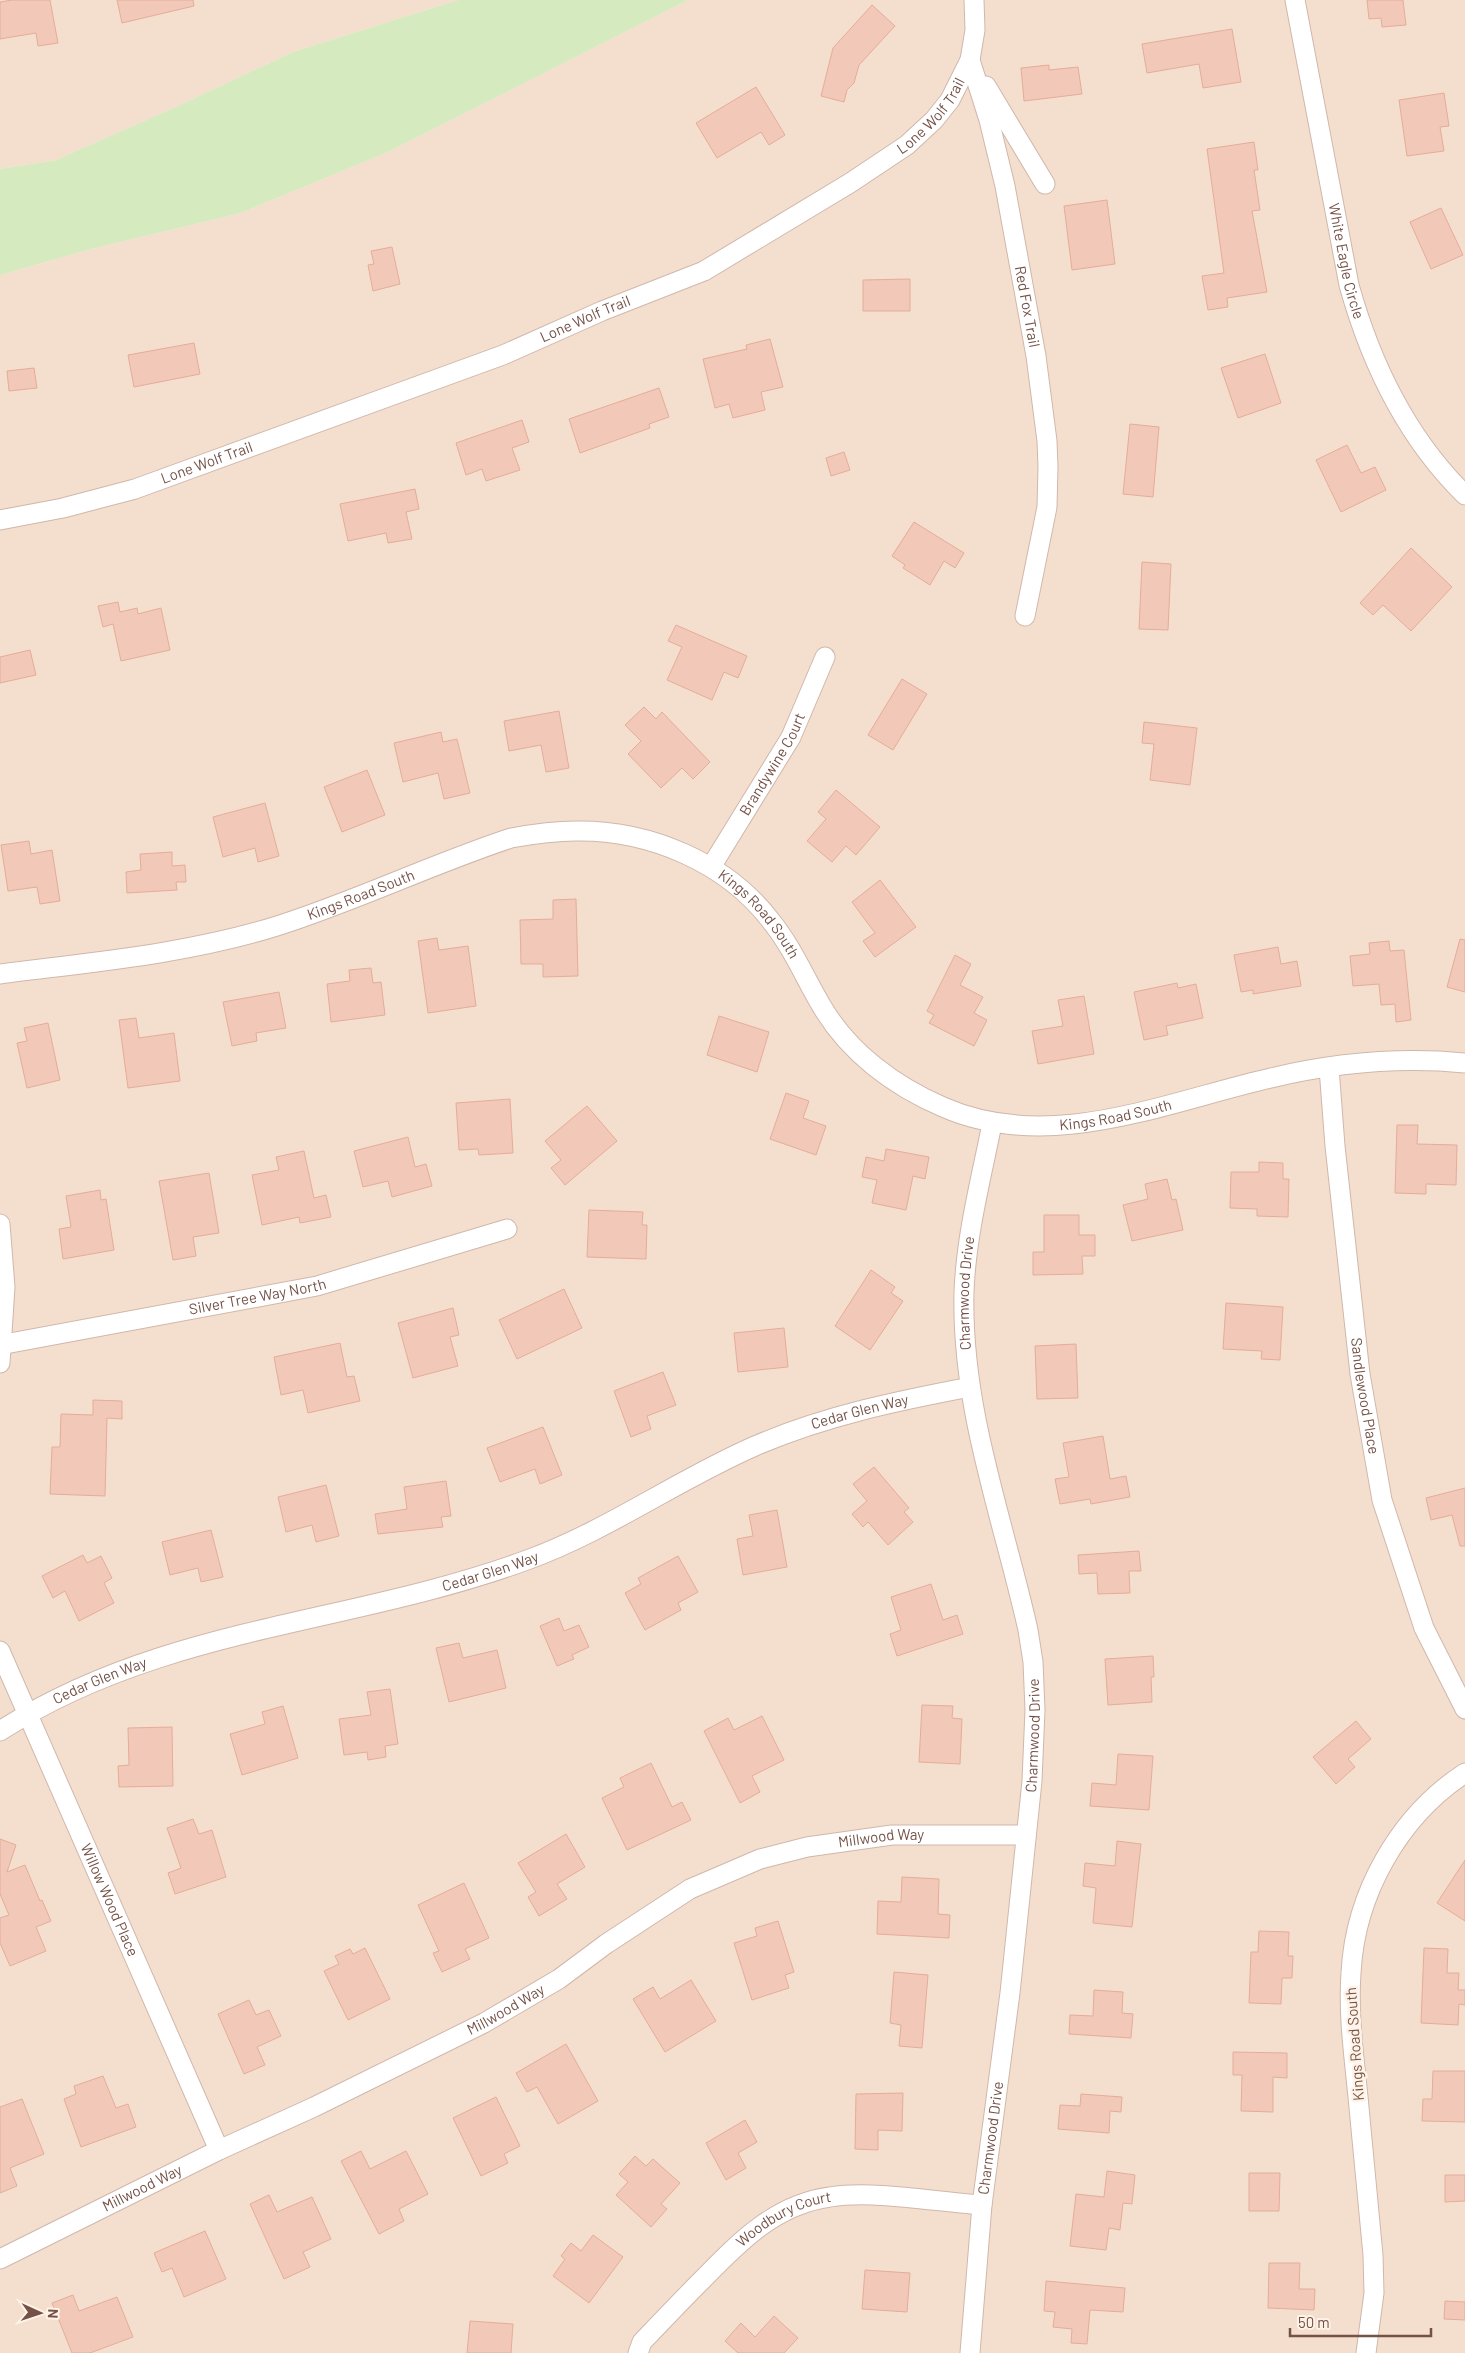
<svg xmlns="http://www.w3.org/2000/svg" width="1465" height="2353" font-family="Barlow,sans-serif">
  <style>
    .residential { fill: #f4dfcf }
    .green { fill: #d6eac0 }
    .building { fill: #f2c8b8; stroke: #e5ac99 }
    .lines { fill: none; stroke-linecap: round; stroke-linejoin: round }
    .minor-casing { stroke: #d0b7ab; stroke-width: 21 }
    .minor { stroke: #fff; stroke-width: 19 }
    .labels { text-anchor: middle; stroke-width: 5; stroke-linejoin: round; paint-order: stroke }
    .street-label { font-size: 15px; fill: #745248; stroke: #fff3e7 }
  </style>
  <rect width="100%" height="100%" fill="#fceee1"/>
  <g class="residential">
    <path d="M0,0H458L293,52L178,106L56,160L0,169Z"/>
    <path d="M688,0H1465V2353H0V275L91,249L241,213L388,152Z"/>
  </g>
  <path class="green" d="M458,0H688L388,152L241,213L91,249L0,275V169L56,160L178,106L293,52Z"/>
  <g class="building">
    <path d="M12,0H50L58,43L38,46L36,33L0,39V2Z"/>
    <path d="M117,0H193L194,6L122,23Z"/>
    <path d="M1367,0H1403L1406,25L1382,27L1381,18L1369,19Z"/>
    <path d="M872,5L895,26L859,65L854,83L847,90L844,102L821,96L833,48Z"/>
    <path d="M1232,29L1241,82L1203,88L1199,64L1147,73L1142,44Z"/>
    <path d="M1049,65V70L1078,67L1082,94L1024,101L1021,68Z"/>
    <path d="M756,87L785,135L769,145L761,132L717,158L696,123Z"/>
    <path d="M1444,93L1449,126L1440,127L1444,151L1407,156L1399,100Z"/>
    <path d="M1254,142L1258,170H1254L1260,210L1252,211L1267,292L1227,298L1228,307L1208,310L1202,276L1224,273L1207,149Z"/>
    <path d="M1107,200L1115,264L1072,270L1064,206Z"/>
    <path d="M1441,208L1463,255L1431,269L1410,222Z"/>
    <path d="M392,247L400,284L373,291L368,265L374,264L371,251Z"/>
    <path d="M910,279V311H863V280Z"/>
    <path d="M770,339L783,387L761,392L765,410L733,418L729,404L715,408L703,359L747,349L746,345Z"/>
    <path d="M194,343L200,374L134,387L128,355Z"/>
    <path d="M1265,354L1281,403L1238,418L1221,368Z"/>
    <path d="M34,368L37,388L9,391L7,371Z"/>
    <path d="M659,388L669,417L649,424L650,428L580,453L569,419Z"/>
    <path d="M522,420L529,442L512,448L520,470L486,481L482,469L466,475L456,443Z"/>
    <path d="M1130,424L1159,427L1153,497L1123,494Z"/>
    <path d="M1347,445L1361,473L1375,467L1386,490L1341,512L1316,460Z"/>
    <path d="M844,452L850,470L831,476L826,458Z"/>
    <path d="M415,489L419,509L406,512L412,539L388,543L386,533L348,541L340,504Z"/>
    <path d="M914,522L964,553L955,568L944,561L930,585L903,568L905,565L892,556Z"/>
    <path d="M1411,548L1452,587L1411,631L1383,605L1373,615L1360,603Z"/>
    <path d="M1142,562L1171,564L1168,630L1139,629Z"/>
    <path d="M118,602L120,612L137,608L138,614L161,608L170,650L121,661L113,624L103,627L98,606Z"/>
    <path d="M676,625L747,656L738,678L724,672L712,700L667,680L682,647L668,641Z"/>
    <path d="M30,650L36,675L0,683V657Z"/>
    <path d="M902,679L927,694L893,750L868,735Z"/>
    <path d="M644,707L656,719L662,712L710,762L693,779L682,768L661,788L628,754L641,741L625,725Z"/>
    <path d="M559,711L569,768L546,772L541,745L509,751L504,721Z"/>
    <path d="M1144,722L1197,728L1190,785L1150,780L1154,744L1142,743Z"/>
    <path d="M441,732L443,742L457,739L470,793L444,799L438,773L403,782L394,743Z"/>
    <path d="M367,770L385,815L342,832L324,787Z"/>
    <path d="M836,790L880,827L856,855L846,846L832,862L807,841L826,819L818,812Z"/>
    <path d="M265,803L279,856L258,862L255,848L223,857L213,817Z"/>
    <path d="M29,841L31,854L52,850L60,901L40,904L37,887L8,891L1,845Z"/>
    <path d="M172,852V866L185,865L186,882H176L177,890L127,893L126,872L141,870L140,854Z"/>
    <path d="M880,880L916,927L875,957L863,941L875,933L852,902Z"/>
    <path d="M576,899L578,976L543,977V964H521L520,920L553,919V900Z"/>
    <path d="M437,938L439,950L468,946L476,1006L428,1013L418,941Z"/>
    <path d="M1460,939L1465,940V992L1447,987Z"/>
    <path d="M1389,941L1390,951L1404,950L1411,1020L1396,1022L1395,1004L1381,1005L1379,984L1353,986L1350,956L1370,954L1369,943Z"/>
    <path d="M1278,947L1281,964L1297,961L1301,986L1253,994V990L1241,992L1234,955Z"/>
    <path d="M955,955L971,964L960,985L983,997L974,1013L987,1020L974,1046L929,1023L934,1015L927,1011Z"/>
    <path d="M371,968L373,983L381,982L385,1015L331,1022L327,984L350,981L349,970Z"/>
    <path d="M1177,983L1178,988L1196,984L1203,1018L1166,1026L1168,1035L1144,1040L1134,992Z"/>
    <path d="M279,992L286,1028L256,1033L257,1041L232,1046L223,1002Z"/>
    <path d="M1084,996L1094,1054L1038,1064L1032,1031L1063,1026L1058,1000Z"/>
    <path d="M719,1016L769,1032L757,1072L707,1055Z"/>
    <path d="M136,1018L139,1038L174,1033L180,1081L128,1088L119,1020Z"/>
    <path d="M48,1023L60,1080L27,1088L17,1043L27,1041L24,1028Z"/>
    <path d="M786,1093L809,1101L803,1118L826,1126L816,1155L770,1139Z"/>
    <path d="M510,1099L513,1153L479,1155L478,1149L459,1150L456,1103Z"/>
    <path d="M587,1106L617,1141L565,1185L551,1168L561,1160L545,1141Z"/>
    <path d="M1397,1125H1418L1417,1144L1457,1145L1456,1185L1426,1184V1194L1395,1193Z"/>
    <path d="M408,1137L415,1167L426,1164L432,1186L392,1197L388,1181L363,1187L354,1151Z"/>
    <path d="M886,1149L929,1157L925,1179L913,1176L906,1210L872,1203L877,1180L862,1177L866,1157L884,1161Z"/>
    <path d="M304,1151L314,1198L326,1195L331,1217L300,1223L299,1217L262,1225L252,1175L279,1170L276,1157Z"/>
    <path d="M1259,1162L1283,1163V1179H1289L1288,1217L1257,1216V1209L1230,1208L1231,1172H1259Z"/>
    <path d="M209,1173L219,1233L193,1237L196,1256L173,1260L159,1181Z"/>
    <path d="M1167,1179L1172,1200L1176,1199L1183,1230L1132,1241L1123,1205L1148,1199L1145,1184Z"/>
    <path d="M100,1190L101,1200L106,1199L114,1250L63,1259L59,1229L71,1227L66,1196Z"/>
    <path d="M589,1210L643,1212L642,1225H647L646,1259L587,1257Z"/>
    <path d="M1044,1215H1079V1235H1095V1256H1082L1083,1274L1033,1275V1252H1044Z"/>
    <path d="M871,1270L895,1287L891,1293L903,1301L870,1350L835,1326Z"/>
    <path d="M564,1289L582,1328L517,1359L499,1320Z"/>
    <path d="M1226,1303L1283,1307L1280,1360L1261,1359L1262,1351L1223,1349Z"/>
    <path d="M453,1308L459,1335L450,1337L458,1366L413,1378L398,1323Z"/>
    <path d="M784,1328L788,1367L738,1372L734,1333Z"/>
    <path d="M340,1343L347,1377L354,1376L360,1401L308,1413L303,1390L281,1395L274,1357Z"/>
    <path d="M1076,1344L1078,1398L1037,1399L1035,1346Z"/>
    <path d="M663,1372L676,1405L647,1416L651,1429L631,1437L614,1391Z"/>
    <path d="M93,1400L122,1401V1419L107,1418L105,1496L50,1494L52,1447H60L61,1414L93,1415Z"/>
    <path d="M543,1427L562,1475L540,1484L535,1469L500,1482L487,1448Z"/>
    <path d="M1103,1436L1110,1479L1126,1476L1130,1497L1091,1504L1090,1499L1060,1504L1055,1479L1069,1477L1063,1443Z"/>
    <path d="M874,1467L909,1508L904,1512L913,1522L888,1545L868,1522L863,1527L852,1514L867,1501L853,1484Z"/>
    <path d="M446,1481L451,1516L441,1517L443,1527L378,1534L375,1514L407,1509L404,1487Z"/>
    <path d="M326,1485L339,1536L316,1542L312,1525L286,1532L278,1497Z"/>
    <path d="M1465,1488V1546H1460L1452,1515L1431,1520L1426,1498Z"/>
    <path d="M777,1510L787,1567L743,1575L737,1539L753,1536L749,1515Z"/>
    <path d="M211,1530L223,1577L201,1582L198,1568L170,1575L162,1542Z"/>
    <path d="M1139,1551L1141,1571H1129L1130,1593L1098,1594L1097,1573L1079,1574L1078,1555Z"/>
    <path d="M83,1555L87,1563L101,1556L112,1578L104,1583L114,1603L79,1621L65,1591L53,1598L42,1576Z"/>
    <path d="M678,1556L698,1592L678,1603L681,1610L645,1630L625,1593L641,1584L638,1578Z"/>
    <path d="M931,1584L943,1620L957,1615L963,1634L897,1656L890,1634L901,1630L891,1597Z"/>
    <path d="M559,1618L564,1631L579,1625L589,1647L572,1655L574,1659L557,1666L540,1626Z"/>
    <path d="M459,1643L463,1658L497,1650L506,1688L449,1702L436,1648Z"/>
    <path d="M1153,1656L1154,1677H1151L1152,1702L1108,1705L1105,1659Z"/>
    <path d="M390,1689L398,1744L385,1746L386,1757L368,1760L367,1752L344,1755L339,1719L371,1715L367,1692Z"/>
    <path d="M922,1705L953,1706L952,1718L962,1719L960,1764L919,1762Z"/>
    <path d="M283,1706L298,1758L242,1775L230,1734L265,1724L262,1712Z"/>
    <path d="M762,1716L784,1760L752,1776L760,1792L740,1803L704,1731L728,1718L734,1730Z"/>
    <path d="M1356,1721L1371,1739L1348,1759L1355,1767L1336,1784L1313,1757Z"/>
    <path d="M172,1727L173,1786L119,1787L118,1766L129,1765L128,1728Z"/>
    <path d="M1118,1754L1153,1756L1149,1810L1090,1806L1092,1783L1116,1785Z"/>
    <path d="M651,1763L672,1807L682,1802L691,1820L627,1850L602,1798L624,1787L620,1778Z"/>
    <path d="M193,1819L199,1834L212,1830L226,1877L175,1894L168,1873L181,1868L167,1828Z"/>
    <path d="M566,1834L585,1867L557,1884L567,1899L539,1916L528,1897L536,1892L518,1863Z"/>
    <path d="M0,1839L16,1845L7,1872L25,1865L40,1901L42,1900L51,1921L36,1927L46,1951L10,1966L0,1943V1918L9,1915L0,1894Z"/>
    <path d="M1117,1841L1141,1844L1132,1927L1093,1923L1096,1888L1083,1886L1085,1863L1115,1866Z"/>
    <path d="M1465,1860V1921L1437,1903Z"/>
    <path d="M902,1877L939,1879L938,1914L950,1915L949,1938L877,1934L878,1901L901,1902Z"/>
    <path d="M464,1883L489,1938L465,1949L470,1959L442,1972L433,1953L439,1951L418,1905Z"/>
    <path d="M778,1921L794,1972L785,1975L789,1988L752,2000L734,1943L757,1936L755,1928Z"/>
    <path d="M1259,1931L1289,1932L1288,1956H1293L1292,1978H1282L1281,2004L1249,2003L1251,1952H1258Z"/>
    <path d="M365,1948L390,1999L348,2020L324,1971L339,1964L335,1956L350,1949L353,1954Z"/>
    <path d="M1424,1948L1448,1949L1447,1973H1459L1458,1990H1465V2005L1459,2004L1458,2025L1421,2023Z"/>
    <path d="M894,1972L928,1975L922,2048L899,2046L901,2025L890,2023Z"/>
    <path d="M691,1980L716,2021L665,2052L633,1999L653,1987L660,1999Z"/>
    <path d="M1094,1990L1123,1992L1122,2013L1133,2014L1131,2038L1069,2034L1070,2015L1093,2016Z"/>
    <path d="M249,2000L256,2015L269,2010L281,2036L257,2047L265,2065L244,2074L218,2014Z"/>
    <path d="M566,2044L598,2101L558,2124L537,2087L527,2092L516,2073Z"/>
    <path d="M1233,2052L1287,2053V2078L1273,2077V2112L1241,2111L1242,2075H1233Z"/>
    <path d="M1433,2071H1465V2122L1422,2121L1423,2099H1432Z"/>
    <path d="M103,2076L116,2108L128,2104L136,2127L81,2147L64,2099L76,2094L74,2086Z"/>
    <path d="M903,2093L902,2131L878,2130V2150L855,2149L856,2094Z"/>
    <path d="M1081,2094L1122,2097L1121,2112L1110,2111L1109,2133L1058,2129L1060,2105L1080,2106Z"/>
    <path d="M496,2097L520,2146L504,2154L508,2163L481,2176L453,2118Z"/>
    <path d="M22,2099L44,2154L10,2168L17,2186L0,2193V2107Z"/>
    <path d="M745,2120L757,2142L738,2153L746,2168L726,2180L706,2143Z"/>
    <path d="M361,2151L370,2169L406,2151L428,2194L399,2209L404,2221L379,2234L341,2161Z"/>
    <path d="M635,2156L646,2166L653,2159L680,2183L661,2204L667,2209L651,2227L616,2195L628,2182L619,2174Z"/>
    <path d="M1107,2171L1135,2175L1132,2204L1123,2203L1120,2230L1109,2228L1106,2250L1070,2246L1076,2194L1104,2197Z"/>
    <path d="M1249,2173H1280L1279,2211H1249Z"/>
    <path d="M1445,2175H1465V2201L1445,2202Z"/>
    <path d="M269,2195L277,2212L312,2197L331,2239L303,2252L310,2267L284,2279L250,2204Z"/>
    <path d="M205,2231L226,2279L184,2297L172,2268L162,2272L154,2253Z"/>
    <path d="M593,2235L623,2257L589,2303L553,2276L565,2259L561,2256L571,2243L581,2251Z"/>
    <path d="M1269,2263H1300L1299,2289H1315L1314,2310L1268,2308Z"/>
    <path d="M865,2270L910,2273L907,2312L862,2309Z"/>
    <path d="M1046,2281L1125,2288L1123,2312L1090,2310L1087,2344L1071,2343L1072,2329L1053,2327L1055,2312L1044,2311Z"/>
    <path d="M73,2295L79,2311L117,2297L133,2337L90,2353H72L52,2303Z"/>
    <path d="M1445,2301L1465,2302V2320L1444,2319Z"/>
    <path d="M774,2316L798,2338L784,2353H738L725,2341L741,2323L755,2337Z"/>
    <path d="M470,2321L513,2324L511,2353H467Z"/>
  </g>
  <g class="lines">
    <defs>
      <g id="minor">
        <path id="s1" d="M974,0L975,30L970,60L989,120L1005,186L1036,356L1047,441L1048,467L1047,507L1025,616"/>
        <path id="s2" d="M1295,0L1349,285C1371,364 1406,437 1465,495"/>
        <path d="M986,86L1045,184"/>
        <path id="s3" d="M0,520L63,508L135,489L503,355L602,311L704,271L850,183L907,145L934,120L950,100L970,60"/>
        <path id="s4" d="M711,867L791,737L825,657"/>
        <path id="s5" d="M0,974C93,962 187,954 277,926C356,901 432,864 511,838C533,834 554,831 576,831C649,830 726,862 771,921C792,947 804,976 821,1005C848,1052 894,1086 943,1107C1050,1154 1165,1102 1271,1078C1334,1063 1401,1057 1465,1063"/>
        <path id="s6" d="M1329,1068L1335,1146L1360,1374L1382,1500L1424,1628L1465,1709"/>
        <path d="M0,1224L5,1287L0,1363"/>
        <path id="s7" d="M0,1345L317,1286L507,1229"/>
        <path id="s8" d="M0,1651L219,2150"/>
        <path id="s9" d="M0,1731C163,1626 350,1625 527,1560C607,1531 677,1480 755,1446C824,1416 897,1401 970,1387"/>
        <path id="s10" d="M0,2259L219,2150L314,2107L484,2023L559,1979L606,1944L690,1889L760,1859L807,1847L892,1835H1025"/>
        <path id="s11" d="M638,2353L642,2342C662,2321 682,2300 703,2279C739,2242 776,2204 830,2197C874,2190 936,2202 982,2205"/>
        <path id="s12" d="M970,2353L982,2205L1010,1993L1032,1781L1035,1710L1033,1662L1028,1630C1003,1518 961,1409 964,1292C966,1236 981,1179 992,1124"/>
        <path d="M1366,2353L1374,2293L1373,2255C1368,2203 1363,2150 1358,2097C1354,2056 1348,2014 1351,1973C1355,1894 1399,1816 1465,1773"/>
      </g>
    </defs>
    <use href="#minor" class="minor-casing"/>
    <use href="#minor" class="minor"/>
  </g>
  <g class="labels">
    <g class="street-label">
      <text dy="5" stroke="none"><textPath href="#s3" startOffset="1025">Lone Wolf Trail</textPath></text>
      <text dy="5" stroke="none"><textPath href="#s2" startOffset="266">White Eagle Circle</textPath></text>
      <text dy="5" stroke="none"><textPath href="#s1" startOffset="314">Red Fox Trail</textPath></text>
      <text dy="5" stroke="none"><textPath href="#s3" startOffset="620">Lone Wolf Trail</textPath></text>
      <text dy="5" stroke="none"><textPath href="#s3" startOffset="215">Lone Wolf Trail</textPath></text>
      <text dy="5" stroke="none"><textPath href="#s4" startOffset="120">Brandywine Court</textPath></text>
      <text dy="5" stroke="none"><textPath href="#s5" startOffset="371">Kings Road South</textPath></text>
      <text dy="5" stroke="none"><textPath href="#s5" startOffset="806">Kings Road South</textPath></text>
      <text dy="5" stroke="none"><textPath href="#s5" startOffset="1255">Kings Road South</textPath></text>
      <text dy="5" stroke="none"><textPath href="#s12" startOffset="1071">Charmwood Drive</textPath></text>
      <text dy="5" stroke="none"><textPath href="#s7" startOffset="262">Silver Tree Way North</textPath></text>
      <text dy="5" stroke="none"><textPath href="#s6" startOffset="330">Sandlewood Place</textPath></text>
      <text dy="5" stroke="none"><textPath href="#s9" startOffset="922">Cedar Glen Way</textPath></text>
      <text dy="5" stroke="none"><textPath href="#s9" startOffset="518">Cedar Glen Way</textPath></text>
      <text dy="5" stroke="none"><textPath href="#s9" startOffset="112">Cedar Glen Way</textPath></text>
      <text dy="5" stroke="none"><textPath href="#s12" startOffset="621">Charmwood Drive</textPath></text>
      <text dy="5" stroke="none"><textPath href="#s10" startOffset="984">Millwood Way</textPath></text>
      <text dy="5" stroke="none"><textPath href="#s8" startOffset="272">Willow Wood Place</textPath></text>
      <text dy="5" stroke="none"><textPath href="#s10" startOffset="564">Millwood Way</textPath></text>
      <text transform="translate(1355 2044) rotate(-94)" y="5">Kings Road South</text>
      <text dy="5" stroke="none"><textPath href="#s12" startOffset="216">Charmwood Drive</textPath></text>
      <text dy="5" stroke="none"><textPath href="#s10" startOffset="159">Millwood Way</textPath></text>
      <text dy="5" stroke="none"><textPath href="#s11" startOffset="202">Woodbury Court</textPath></text>
    </g>
  </g>
  <g transform="translate(40 2313) rotate(93)" stroke="#fff3e7" stroke-width="4" paint-order="stroke">
  <path d="M0-4L9 19L0 12L-9 19Z" fill="#745248"/>
  <text y="-8" font-size="14" font-weight="bold" text-anchor="middle" fill="#745248">N</text>
  </g>
  <path d="M1290 2328v8h141v-8" fill="none" stroke="#745248" stroke-width="2.5"/>
  <text x="1298" y="2328" font-size="15" fill="#745248" stroke="#fff3e7" stroke-width="4" paint-order="stroke">50 m</text>
</svg>
